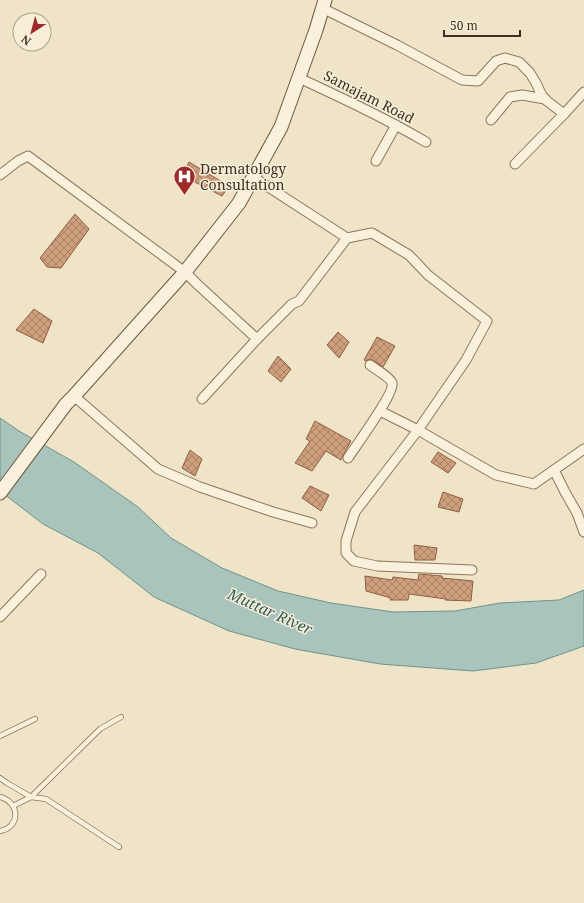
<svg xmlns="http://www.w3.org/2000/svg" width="584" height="903" font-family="'Noto Serif',serif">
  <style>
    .water { fill: #a9c4bc; stroke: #6f938a }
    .building { fill: url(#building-cross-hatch); stroke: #8d5f41 }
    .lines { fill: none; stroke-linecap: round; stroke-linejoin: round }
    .service-casing { stroke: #8d765c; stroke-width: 6 }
    .minor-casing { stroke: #8d765c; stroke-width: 11 }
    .secondary-casing { stroke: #6f573f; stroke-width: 15 }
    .service { stroke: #faf1dc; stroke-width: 4.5 }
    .minor { stroke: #faf1dc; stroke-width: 9 }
    .secondary { stroke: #faf1dc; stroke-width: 13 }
    .labels { text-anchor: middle; stroke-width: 3; stroke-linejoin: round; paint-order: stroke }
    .street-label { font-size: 14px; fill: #3d2e20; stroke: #f7eed8 }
    .poi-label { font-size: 14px; fill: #3d2e20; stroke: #f7eed8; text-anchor: start }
    .water-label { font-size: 15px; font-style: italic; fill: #2f5d5a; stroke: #f7eed8 }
  </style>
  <defs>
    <pattern id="building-cross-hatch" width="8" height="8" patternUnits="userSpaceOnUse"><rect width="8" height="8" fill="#cf9f7d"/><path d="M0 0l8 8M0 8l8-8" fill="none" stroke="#a98266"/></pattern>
  </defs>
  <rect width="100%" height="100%" fill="#f0e4c8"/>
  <path class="water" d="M0,418L19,431L74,462L138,507L171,538L222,568L278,591L331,603L393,612L455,611L500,603L559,600L584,590V646L536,663L473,671L380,664L295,649L229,631L154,597L98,553L43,524L0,491Z"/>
  <g class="building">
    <path d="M189,162L229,186L222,196L183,176Z"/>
    <path d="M75,214L89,229L61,268L47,267L40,258Z"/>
    <path d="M34,309L52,321L43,343L16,330Z"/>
    <path d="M338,332L349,342L339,358L327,345Z"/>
    <path d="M377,337L395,346L383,367L371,359L366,361L364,360Z"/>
    <path d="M278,356L291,369L281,382L268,371Z"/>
    <path d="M315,421L351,441L343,455L341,460L326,451L312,471L295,463L310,441L306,439Z"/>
    <path d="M190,450L202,459L195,476L182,468Z"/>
    <path d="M438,452L456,463L448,473L431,462Z"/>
    <path d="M310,486L329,495L321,511L302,498Z"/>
    <path d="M443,492L463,499L459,512L438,507Z"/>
    <path d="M414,545L437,548L435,560H415Z"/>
    <path d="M419,574L442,576V578L473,581L471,601L445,600L446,599L409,594L408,600H390L391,598L366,591L365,576L392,580L393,577L418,580Z"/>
  </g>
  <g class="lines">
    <defs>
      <g id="service">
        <path d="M0,736L35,719"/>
        <path d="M0,778L7,783L31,797L46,799L119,847"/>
        <path d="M0,797C20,802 21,827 0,831"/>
        <path d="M13,806L31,797L100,729L121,717"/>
      </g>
      <g id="minor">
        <path d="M322,8L397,45L462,80L478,81L496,61L505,58L519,62L530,73L536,83L542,96L547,101L564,114L584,92"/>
        <path d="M299,78C342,98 385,118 426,142"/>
        <path d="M491,120L510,97L522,95L545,99"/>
        <path d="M376,161L396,125"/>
        <path d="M515,164L564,114"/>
        <path d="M0,175L18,161L28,156L185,272L197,284L257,339"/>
        <path d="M253,177L347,238L372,233L409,255L428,275L487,321L466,360L418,430L355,512L346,541V553L354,561L377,566L472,570"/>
        <path d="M74,396L158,469L200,487L273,512L312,523"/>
        <path d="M202,399L257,339L292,304L299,301L347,238"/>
        <path d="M380,411L418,430L496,475L534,484L584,449"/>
        <path d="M348,458C355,447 395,393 392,383C390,377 375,369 370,365"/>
        <path d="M554,470L565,492L577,513L584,532"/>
        <path d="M0,617L41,574"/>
      </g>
      <path id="secondary" d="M0,493L66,404L74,396L185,272L239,203L281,127L316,30L325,0"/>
    </defs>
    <use href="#service" class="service-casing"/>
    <use href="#minor" class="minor-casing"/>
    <use href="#secondary" class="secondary-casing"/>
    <use href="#service" class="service"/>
    <use href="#minor" class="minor"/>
    <use href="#secondary" class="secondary"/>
  </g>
  <defs>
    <symbol id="hospital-pin" viewBox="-11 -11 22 30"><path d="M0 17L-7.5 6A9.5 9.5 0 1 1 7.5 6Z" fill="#9e2a2b" stroke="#f7eed8"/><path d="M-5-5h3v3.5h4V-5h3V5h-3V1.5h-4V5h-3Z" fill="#fff"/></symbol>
  </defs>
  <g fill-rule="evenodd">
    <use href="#hospital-pin" x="172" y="164" width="25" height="34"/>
  </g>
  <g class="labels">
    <g class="street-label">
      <text transform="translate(369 97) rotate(27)" y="5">Samajam Road</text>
    </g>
    <g class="poi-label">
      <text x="200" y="174">Dermatology<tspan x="200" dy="16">Consultation</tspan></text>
    </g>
    <g class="water-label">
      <text transform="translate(270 612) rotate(24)" y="5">Muttar River</text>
    </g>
  </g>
  <g transform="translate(32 32) rotate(216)"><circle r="19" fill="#f7eed8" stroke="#ada18e"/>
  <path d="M0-3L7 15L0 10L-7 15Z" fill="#9e2a2b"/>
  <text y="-6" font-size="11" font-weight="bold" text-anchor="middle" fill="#3d2e20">N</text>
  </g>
  <path d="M444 30v6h76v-6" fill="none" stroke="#3d2e20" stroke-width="2"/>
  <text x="450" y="30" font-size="12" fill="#3d2e20" stroke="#f7eed8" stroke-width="3" paint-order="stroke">50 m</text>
</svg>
